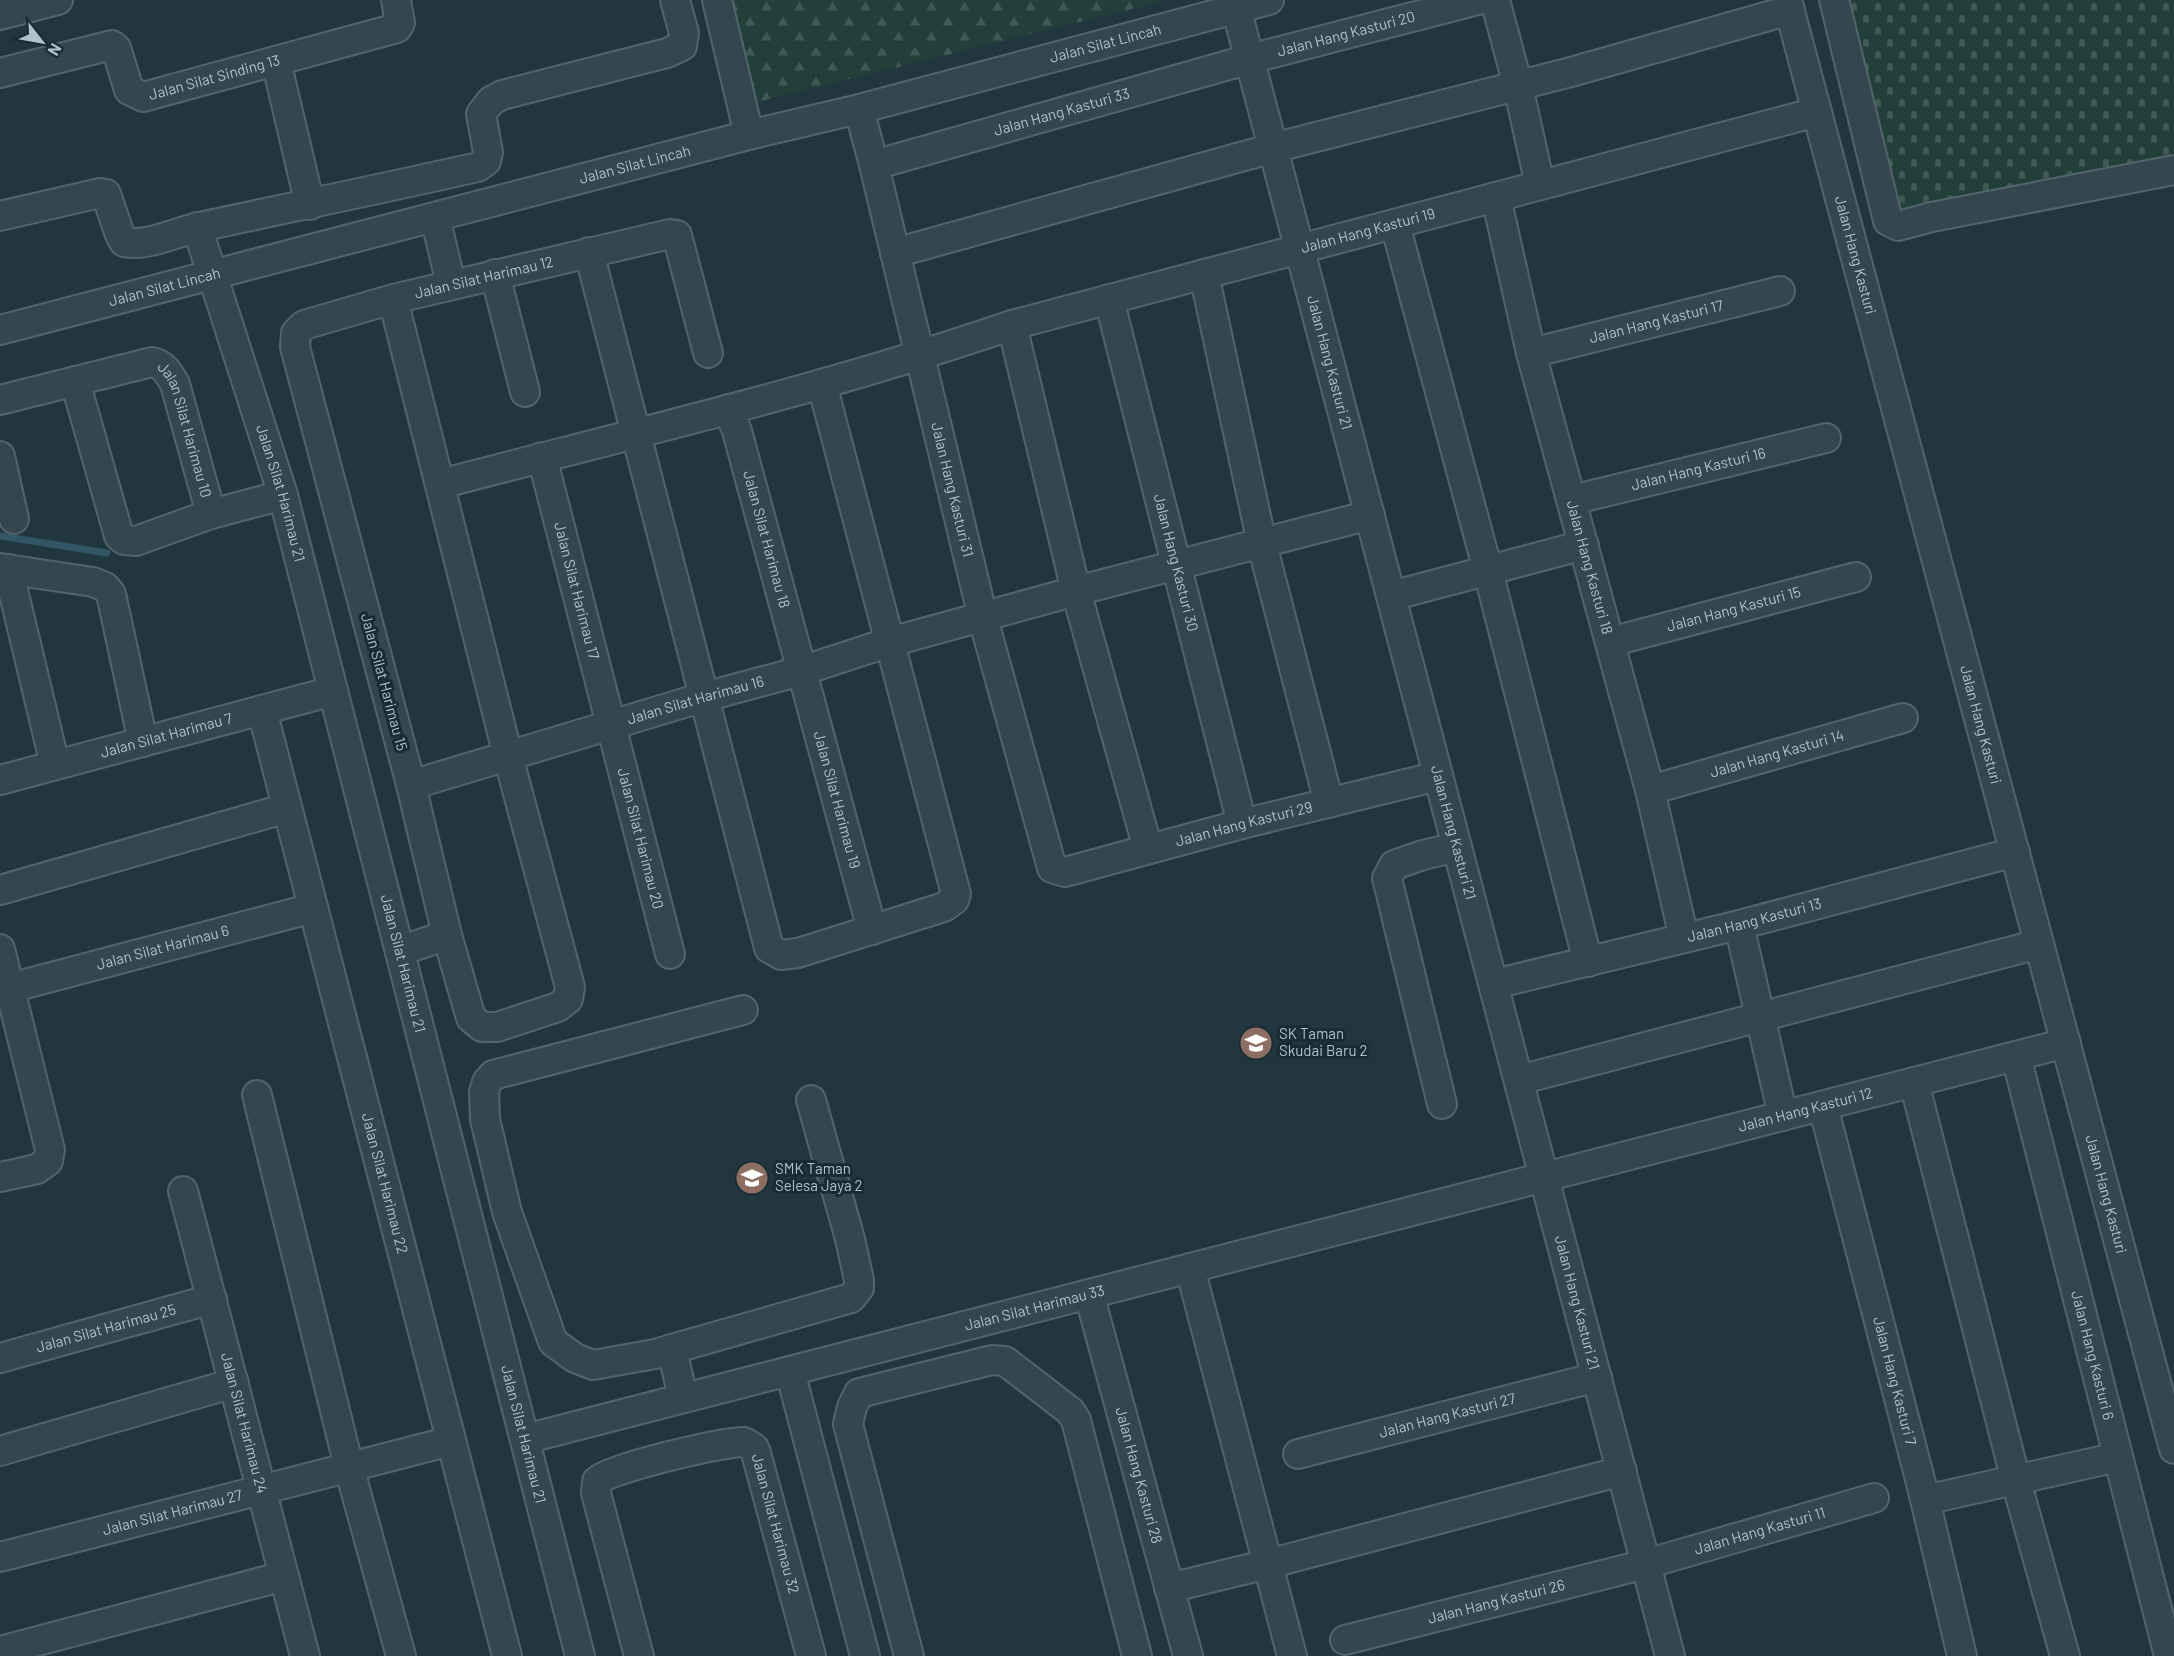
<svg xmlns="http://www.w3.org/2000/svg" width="2174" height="1656" font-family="Barlow,sans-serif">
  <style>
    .forest { fill: url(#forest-firs) }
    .cemetery { fill: url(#cemetery-stones) }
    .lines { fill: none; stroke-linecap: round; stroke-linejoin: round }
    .stream { stroke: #315665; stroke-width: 7 }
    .minor-casing { stroke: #53656c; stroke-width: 32 }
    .minor { stroke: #35474e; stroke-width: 28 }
    .labels { text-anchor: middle; stroke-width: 6; stroke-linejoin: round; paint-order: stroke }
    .street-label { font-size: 15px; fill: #b0c2ca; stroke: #1a2c33 }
    .poi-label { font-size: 15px; fill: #b0c2ca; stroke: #1a2c33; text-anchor: start }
  </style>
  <defs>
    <pattern id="forest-firs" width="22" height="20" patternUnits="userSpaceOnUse" patternTransform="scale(1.5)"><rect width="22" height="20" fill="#233f3a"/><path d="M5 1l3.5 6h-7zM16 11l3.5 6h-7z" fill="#405955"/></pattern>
    <pattern id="cemetery-stones" width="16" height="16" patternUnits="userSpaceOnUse" patternTransform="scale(1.5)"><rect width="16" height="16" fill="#233f3a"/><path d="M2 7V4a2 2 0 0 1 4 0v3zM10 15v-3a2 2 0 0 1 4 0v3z" fill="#405955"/></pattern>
  </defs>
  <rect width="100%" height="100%" fill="#21363f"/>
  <path class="forest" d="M733,0H1168L757,102Z"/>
  <path class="cemetery" d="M1825,0H2174V178L1889,233Z"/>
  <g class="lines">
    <path class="stream" d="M0,536L107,553"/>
    <defs>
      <g id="minor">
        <path d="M717,0L749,135"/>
        <path id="s1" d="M1234,0L1670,1656"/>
        <path d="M1495,0L1518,86L1540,185"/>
        <path id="s2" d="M1787,0L2174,1449"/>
        <path d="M1834,0L1888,221L1898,226L1932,217L2174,170"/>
        <path d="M0,15L58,0"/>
        <path d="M276,61L310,205"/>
        <path id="s3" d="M0,73L112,45L116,48L129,90L143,97L397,28L400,23L396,0"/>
        <path id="s4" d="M859,109L874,165L983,618L1052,868L1065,872L1242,824L1438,776"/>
        <path id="s5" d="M874,165L1250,59L1478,0"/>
        <path id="s6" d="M1496,197L1531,353L1650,790L1684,938"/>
        <path d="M0,216L100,193L106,194L119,232L124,242C148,247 175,232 200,227C292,207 385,188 478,167L486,161L488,152L481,114L491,101L502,95L667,53L682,46L684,33L675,0"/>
        <path d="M435,217L451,284"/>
        <path d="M1395,224L1488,571L1588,962"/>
        <path id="s7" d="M197,227L283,495L580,1656"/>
        <path d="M589,252L769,948L781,955L798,953L944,907L954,900L956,894L822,384"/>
        <path d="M895,253L1273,148L1571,72L1790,10"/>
        <path d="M495,274L525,392"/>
        <path d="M1204,274L1262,544L1329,803"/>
        <path id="s8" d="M393,299L508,756L570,987L568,999L558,1007L497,1027H482L471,1018L447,935L411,785L295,347L296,333L304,325L393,299L670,234L677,235L708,353"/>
        <path id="s9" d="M1109,299L1242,824"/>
        <path d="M1012,325L1076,591L1148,849"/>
        <path id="s10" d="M0,330L749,135L859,109L1269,0"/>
        <path id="s11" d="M1531,353L1780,291"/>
        <path d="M75,381L119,536L124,540L136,541L211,514"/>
        <path id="s12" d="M0,400L152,362C164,364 169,374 175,384L211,514L283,495"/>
        <path id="s13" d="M728,409L737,431L872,930"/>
        <path d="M0,456L14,519"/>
        <path id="s14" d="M542,457L670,954"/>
        <path id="s15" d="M440,484C631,434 825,389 1012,325L1817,112"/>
        <path id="s16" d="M1572,500L1826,438"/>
        <path d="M0,568L93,582L105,587L111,594L143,742"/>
        <path d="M8,569L55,765"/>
        <path d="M1391,596L1584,545"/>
        <path id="s17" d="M1610,642L1856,577"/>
        <path id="s18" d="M262,710L507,1656"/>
        <path id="s19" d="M0,780L333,691"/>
        <path id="s20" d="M411,785L704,697L801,671L890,642L1076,591L1370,515"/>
        <path id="s21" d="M1650,790L1903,718"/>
        <path d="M0,890L287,808"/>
        <path d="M1739,925L1783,1116"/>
        <path d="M0,949L50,1150L48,1161L37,1169L0,1177"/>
        <path d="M400,951L447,935"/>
        <path id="s22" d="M1494,984L1739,925L2015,852"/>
        <path id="s23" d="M10,988L313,908"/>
        <path id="s24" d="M2016,1056L2169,1656"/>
        <path d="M1519,1080L2039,944"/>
        <path d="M1914,1082L2016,1481L2065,1656"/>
        <path d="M257,1095L349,1467L401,1656"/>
        <path d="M1442,1104L1387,878L1394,865L1423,855L1457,847"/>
        <path id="s25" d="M1823,1106L1922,1487L1962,1656"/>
        <path id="s26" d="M183,1191L305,1656"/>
        <path d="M1190,1268L1292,1656"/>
        <path id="s27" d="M1089,1294L1188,1656"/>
        <path d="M672,1349L851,1298L859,1288V1280L850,1239L811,1100"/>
        <path id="s28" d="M0,1358L212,1299"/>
        <path d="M790,1371L865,1656"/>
        <path d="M683,1398L672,1349L655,1354L593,1365L575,1358L553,1342L507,1212L485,1119L484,1092L487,1082L493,1075L743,1010"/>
        <path id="s29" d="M525,1439L2066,1043"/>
        <path d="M0,1451L234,1383"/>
        <path id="s30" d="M1298,1454L1597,1377"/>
        <path d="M1925,1500L2118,1457"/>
        <path id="s31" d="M0,1557L451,1441"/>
        <path d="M1169,1588L1268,1564L1622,1471"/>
        <path id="s32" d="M1345,1640L1646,1564L1874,1498"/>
        <path d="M0,1651L284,1576"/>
        <path id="s33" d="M639,1656L596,1493L597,1481C610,1468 722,1442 744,1442L754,1448L756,1453L811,1656"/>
        <path d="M909,1656L848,1424L852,1407L859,1393L992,1360L1005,1361L1070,1411L1076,1420L1137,1656"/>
      </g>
    </defs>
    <use href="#minor" class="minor-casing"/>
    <use href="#minor" class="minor"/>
  </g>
  <defs>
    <symbol id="school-disc" viewBox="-11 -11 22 22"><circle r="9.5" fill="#8d6e63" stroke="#1a2c33"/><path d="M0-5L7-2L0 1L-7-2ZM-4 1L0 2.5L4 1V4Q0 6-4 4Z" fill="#fff"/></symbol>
  </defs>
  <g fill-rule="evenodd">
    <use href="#school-disc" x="1237" y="1024" width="38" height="38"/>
    <use href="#school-disc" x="733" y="1159" width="38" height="38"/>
  </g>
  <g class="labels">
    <g class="street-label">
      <text dy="5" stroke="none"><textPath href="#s5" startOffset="490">Jalan Hang Kasturi 20</textPath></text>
      <text dy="5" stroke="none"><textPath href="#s10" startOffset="1142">Jalan Silat Lincah</textPath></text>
      <text dy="5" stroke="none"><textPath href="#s3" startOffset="254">Jalan Silat Sinding 13</textPath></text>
      <text dy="5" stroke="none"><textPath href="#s5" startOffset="195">Jalan Hang Kasturi 33</textPath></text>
      <text dy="5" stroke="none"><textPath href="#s10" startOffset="656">Jalan Silat Lincah</textPath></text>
      <text dy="5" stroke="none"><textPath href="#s15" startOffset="962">Jalan Hang Kasturi 19</textPath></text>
      <text dy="5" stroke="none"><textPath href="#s2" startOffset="264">Jalan Hang Kasturi</textPath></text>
      <text dy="5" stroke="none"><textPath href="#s8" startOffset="1734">Jalan Silat Harimau 12</textPath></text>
      <text dy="5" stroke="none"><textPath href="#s10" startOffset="170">Jalan Silat Lincah</textPath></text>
      <text dy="5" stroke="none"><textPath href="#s11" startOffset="129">Jalan Hang Kasturi 17</textPath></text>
      <text dy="5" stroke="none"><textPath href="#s1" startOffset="375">Jalan Hang Kasturi 21</textPath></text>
      <text dy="5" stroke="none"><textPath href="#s12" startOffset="236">Jalan Silat Harimau 10</textPath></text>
      <text dy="5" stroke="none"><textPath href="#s16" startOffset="130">Jalan Hang Kasturi 16</textPath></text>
      <text dy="5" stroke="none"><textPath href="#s4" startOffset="392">Jalan Hang Kasturi 31</textPath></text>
      <text dy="5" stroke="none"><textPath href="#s7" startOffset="279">Jalan Silat Harimau 21</textPath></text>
      <text dy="5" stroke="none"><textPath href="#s13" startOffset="136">Jalan Silat Harimau 18</textPath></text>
      <text dy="5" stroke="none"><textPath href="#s9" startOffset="272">Jalan Hang Kasturi 30</textPath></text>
      <text dy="5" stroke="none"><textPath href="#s6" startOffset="382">Jalan Hang Kasturi 18</textPath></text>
      <text dy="5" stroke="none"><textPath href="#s14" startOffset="138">Jalan Silat Harimau 17</textPath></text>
      <text dy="5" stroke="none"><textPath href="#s17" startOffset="128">Jalan Hang Kasturi 15</textPath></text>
      <text transform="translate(384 682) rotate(75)" y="5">Jalan Silat Harimau 15</text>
      <text dy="5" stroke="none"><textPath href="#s20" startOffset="297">Jalan Silat Harimau 16</textPath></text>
      <text dy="5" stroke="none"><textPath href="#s2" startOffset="750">Jalan Hang Kasturi</textPath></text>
      <text dy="5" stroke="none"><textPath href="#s19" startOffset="172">Jalan Silat Harimau 7</textPath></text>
      <text dy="5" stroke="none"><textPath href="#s21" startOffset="132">Jalan Hang Kasturi 14</textPath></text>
      <text dy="5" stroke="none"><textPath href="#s13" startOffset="406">Jalan Silat Harimau 19</textPath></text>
      <text dy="5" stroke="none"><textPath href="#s4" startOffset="982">Jalan Hang Kasturi 29</textPath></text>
      <text dy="5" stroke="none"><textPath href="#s1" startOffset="861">Jalan Hang Kasturi 21</textPath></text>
      <text dy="5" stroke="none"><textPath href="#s14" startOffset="394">Jalan Silat Harimau 20</textPath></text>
      <text dy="5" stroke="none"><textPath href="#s22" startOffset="268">Jalan Hang Kasturi 13</textPath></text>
      <text dy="5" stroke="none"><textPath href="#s23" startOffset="158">Jalan Silat Harimau 6</textPath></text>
      <text dy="5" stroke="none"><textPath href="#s7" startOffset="765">Jalan Silat Harimau 21</textPath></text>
      <text dy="5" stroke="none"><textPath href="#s29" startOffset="1322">Jalan Hang Kasturi 12</textPath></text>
      <text dy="5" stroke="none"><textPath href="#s18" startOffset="489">Jalan Silat Harimau 22</textPath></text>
      <text dy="5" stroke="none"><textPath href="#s2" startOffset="1236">Jalan Hang Kasturi</textPath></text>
      <text dy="5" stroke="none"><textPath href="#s1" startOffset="1347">Jalan Hang Kasturi 21</textPath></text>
      <text dy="5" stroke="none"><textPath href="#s29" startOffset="526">Jalan Silat Harimau 33</textPath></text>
      <text dy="5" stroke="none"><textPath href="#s28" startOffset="110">Jalan Silat Harimau 25</textPath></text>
      <text dy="5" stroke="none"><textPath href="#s24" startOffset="309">Jalan Hang Kasturi 6</textPath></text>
      <text dy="5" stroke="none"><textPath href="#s25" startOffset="284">Jalan Hang Kasturi 7</textPath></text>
      <text dy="5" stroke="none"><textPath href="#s30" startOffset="154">Jalan Hang Kasturi 27</textPath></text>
      <text dy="5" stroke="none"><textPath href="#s26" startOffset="240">Jalan Silat Harimau 24</textPath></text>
      <text dy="5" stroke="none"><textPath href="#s7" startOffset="1251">Jalan Silat Harimau 21</textPath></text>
      <text dy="5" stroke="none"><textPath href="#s27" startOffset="188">Jalan Hang Kasturi 28</textPath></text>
      <text dy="5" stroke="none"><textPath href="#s31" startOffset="178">Jalan Silat Harimau 27</textPath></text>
      <text dy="5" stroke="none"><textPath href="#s33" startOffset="424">Jalan Silat Harimau 32</textPath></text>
      <text dy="5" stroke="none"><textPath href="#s32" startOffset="429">Jalan Hang Kasturi 11</textPath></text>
      <text dy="5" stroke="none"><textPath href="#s32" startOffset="156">Jalan Hang Kasturi 26</textPath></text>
    </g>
    <g class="poi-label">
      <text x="1279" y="1039">SK Taman<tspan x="1279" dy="17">Skudai Baru 2</tspan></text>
      <text x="775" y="1174">SMK Taman<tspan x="775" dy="17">Selesa Jaya 2</tspan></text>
    </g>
  </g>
  <g transform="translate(42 42) rotate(121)" stroke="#1a2c33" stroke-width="4.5" paint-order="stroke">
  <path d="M0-4.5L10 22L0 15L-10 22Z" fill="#b0c2ca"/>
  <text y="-9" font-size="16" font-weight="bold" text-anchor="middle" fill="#b0c2ca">N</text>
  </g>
</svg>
